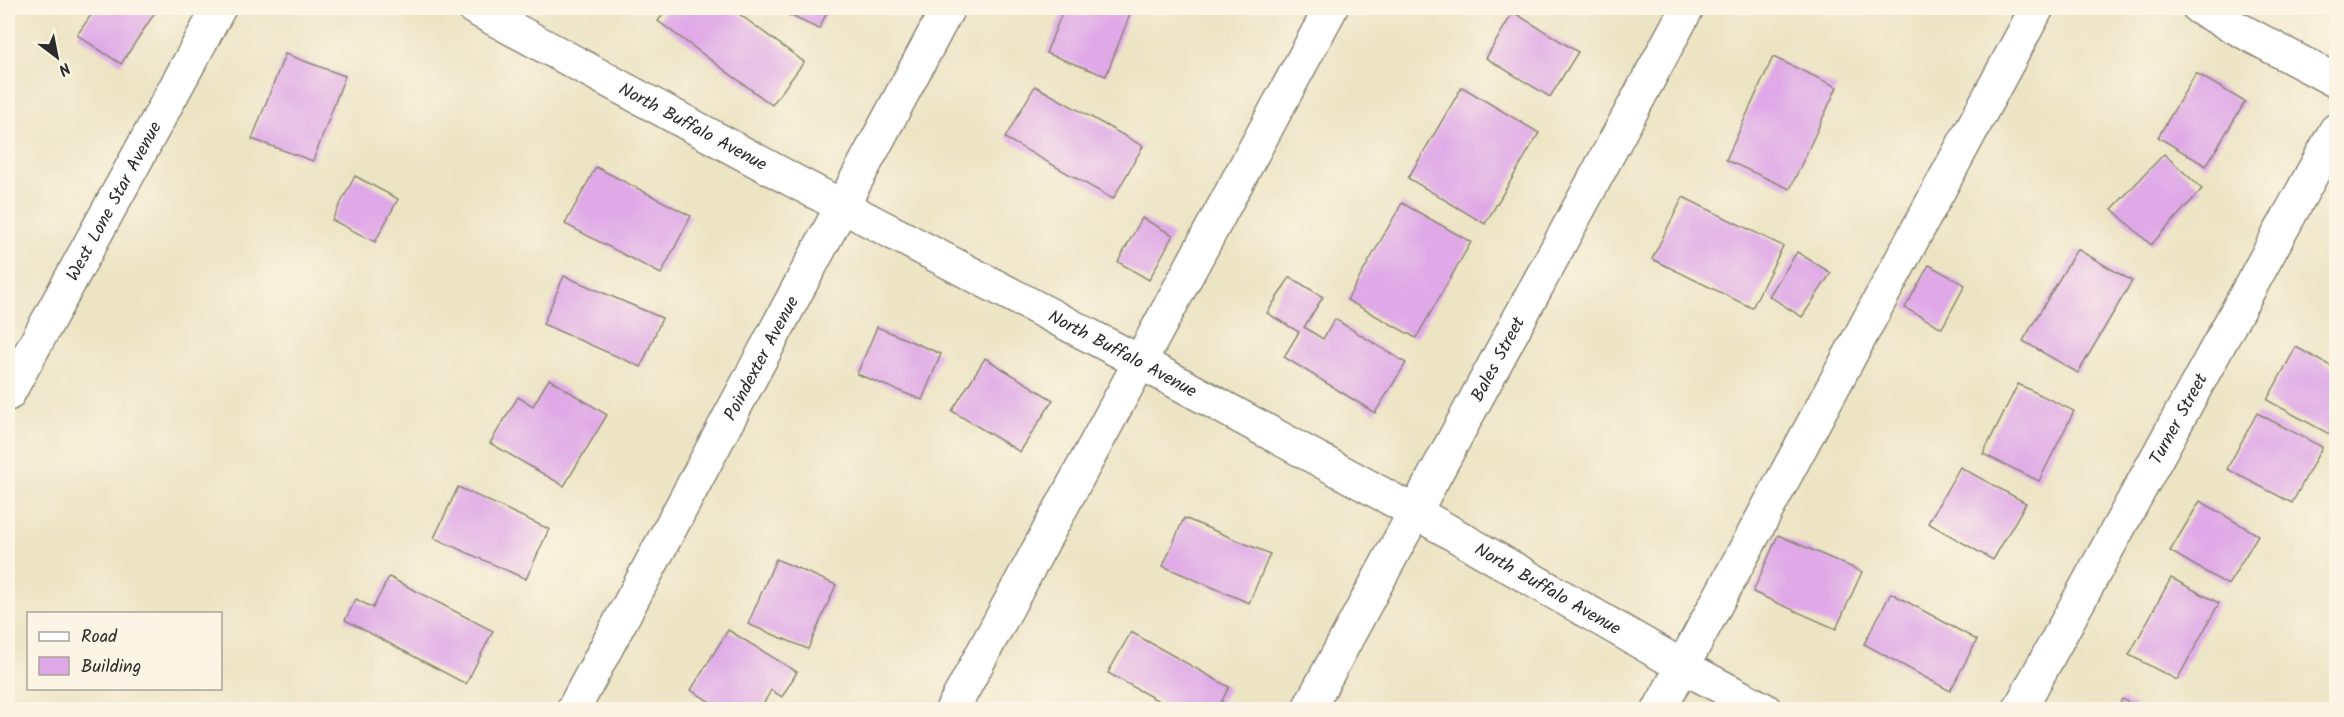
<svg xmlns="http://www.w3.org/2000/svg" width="2344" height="717" font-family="Kalam,sans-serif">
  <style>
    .building { fill: #dfa9e7 }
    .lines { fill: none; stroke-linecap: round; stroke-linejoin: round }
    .minor-casing { stroke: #8c8878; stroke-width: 36 }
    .minor { stroke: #fff; stroke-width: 33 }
    .labels { text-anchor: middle; stroke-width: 6; stroke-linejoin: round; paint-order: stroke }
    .street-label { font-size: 18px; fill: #2b2b2b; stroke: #fcf5e5 }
  </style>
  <rect width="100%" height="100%" fill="#fcf5e5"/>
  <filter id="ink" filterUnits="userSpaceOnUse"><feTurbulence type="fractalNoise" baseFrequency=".0167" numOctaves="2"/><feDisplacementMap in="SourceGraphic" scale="12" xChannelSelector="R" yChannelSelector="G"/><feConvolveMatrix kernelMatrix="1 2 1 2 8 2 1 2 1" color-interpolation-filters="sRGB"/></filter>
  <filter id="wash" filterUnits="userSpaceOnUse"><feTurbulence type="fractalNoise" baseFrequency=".008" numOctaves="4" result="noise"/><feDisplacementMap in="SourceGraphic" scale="24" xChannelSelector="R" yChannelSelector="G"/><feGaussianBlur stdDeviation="1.35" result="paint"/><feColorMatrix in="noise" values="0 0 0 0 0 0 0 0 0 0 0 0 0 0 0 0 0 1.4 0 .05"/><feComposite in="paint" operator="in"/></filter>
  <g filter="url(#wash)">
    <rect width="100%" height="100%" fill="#ede4c4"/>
    <g id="blocks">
      <g class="building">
        <path d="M96,8H158L121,64L77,35Z"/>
        <path d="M668,8H731L804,62L772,105L658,21Z"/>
        <path d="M774,8H829L819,29Z"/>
        <path d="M1064,8L1132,9L1106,76L1046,53Z"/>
        <path d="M1513,12L1578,52L1550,97L1486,58Z"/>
        <path d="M285,54L345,76L313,161L252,139Z"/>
        <path d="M1773,57L1837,87L1790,189L1726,160Z"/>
        <path d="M2196,73L2245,102L2206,166L2158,137Z"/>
        <path d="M1035,86L1143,146L1113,199L1005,138Z"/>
        <path d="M1462,87L1539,133L1485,224L1408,178Z"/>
        <path d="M2164,154L2202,189L2151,245L2112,209Z"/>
        <path d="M596,167L691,216L661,274L565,224Z"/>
        <path d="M355,176L398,199L375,242L332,220Z"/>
        <path d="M1683,197L1783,246L1752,308L1652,259Z"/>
        <path d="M1402,203L1471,242L1416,338L1347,300Z"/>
        <path d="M1142,218L1173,235L1149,280L1118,262Z"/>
        <path d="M2077,249L2132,281L2078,373L2023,341Z"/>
        <path d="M1797,252L1831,273L1802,317L1769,296Z"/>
        <path d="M1929,265L1965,285L1942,328L1905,308Z"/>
        <path d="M564,276L662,318L641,367L543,324Z"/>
        <path d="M1290,277L1323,297L1304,327L1323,339L1335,319L1406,363L1375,413L1284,357L1299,332L1267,313Z"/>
        <path d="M877,327L941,354L922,400L857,374Z"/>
        <path d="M2296,347L2336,369V421L2329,434L2267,400Z"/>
        <path d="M985,358L1053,400L1020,452L952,411Z"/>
        <path d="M549,379L607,415L564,486L490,443L518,397L533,406Z"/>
        <path d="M2018,384L2074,411L2039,481L1983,454Z"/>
        <path d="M2257,413L2322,447L2292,503L2227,469Z"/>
        <path d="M1960,467L2026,503L1993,560L1928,523Z"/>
        <path d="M458,487L549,529L526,579L434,538Z"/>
        <path d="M2200,501L2258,535L2228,585L2170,551Z"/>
        <path d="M1184,518L1270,554L1249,603L1163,566Z"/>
        <path d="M1778,535L1862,572L1836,629L1753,592Z"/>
        <path d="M776,559L836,585L808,649L748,624Z"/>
        <path d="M389,577L493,631L466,684L345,620L356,599L373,608Z"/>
        <path d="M2171,578L2219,603L2177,680L2129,655Z"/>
        <path d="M1891,593L1977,640L1950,691L1864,644Z"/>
        <path d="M728,630L797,672L782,697L771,690L760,710H723L691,690Z"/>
        <path d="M1131,632L1229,687L1217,710H1175L1108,673Z"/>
        <path d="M2122,699L2143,710H2117Z"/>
      </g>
    </g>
  </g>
  <g filter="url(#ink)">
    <use href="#blocks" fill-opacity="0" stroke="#8c8878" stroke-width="1.5"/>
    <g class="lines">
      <defs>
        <g id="minor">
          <path id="s1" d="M474,8L796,182L1140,362L1415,512L1682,666L1765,710"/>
          <path d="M2199,8L2336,81"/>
          <path id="s2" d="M8,394L219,8"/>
          <path id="s3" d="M573,710L948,8"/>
          <path d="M952,710L1331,8"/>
          <path id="s4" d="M1308,710L1687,8"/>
          <path d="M1659,710L2037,8"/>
          <path id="s5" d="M2019,710L2336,130"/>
        </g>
      </defs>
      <use href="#minor" class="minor-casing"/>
      <use href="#minor" class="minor"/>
    </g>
  </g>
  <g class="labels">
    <g class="street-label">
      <text dy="6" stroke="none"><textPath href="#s1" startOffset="249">North Buffalo Avenue</textPath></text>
      <text dy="6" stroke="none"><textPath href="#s2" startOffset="220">West Lone Star Avenue</textPath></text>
      <text dy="6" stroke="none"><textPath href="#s1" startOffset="735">North Buffalo Avenue</textPath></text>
      <text dy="6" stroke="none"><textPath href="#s3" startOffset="399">Poindexter Avenue</textPath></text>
      <text dy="6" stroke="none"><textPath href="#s4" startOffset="399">Bales Street</textPath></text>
      <text dy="6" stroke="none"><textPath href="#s5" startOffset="332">Turner Street</textPath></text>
      <text dy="6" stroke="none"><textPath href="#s1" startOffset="1221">North Buffalo Avenue</textPath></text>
    </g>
  </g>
  <rect width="2344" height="717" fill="none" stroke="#fcf5e5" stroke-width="30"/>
  <rect x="27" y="612" width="195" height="78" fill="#fcf5e5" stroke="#a8a49b" stroke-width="1.5"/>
  <rect x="39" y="632" width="30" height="9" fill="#ffffff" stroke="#a8a49b" stroke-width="1.5"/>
  <text x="81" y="642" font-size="18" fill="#2b2b2b">Road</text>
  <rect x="39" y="657" width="30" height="18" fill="#dfa9e7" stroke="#a8a49b" stroke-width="1.5"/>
  <text x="81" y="672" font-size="18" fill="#2b2b2b">Building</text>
  <g transform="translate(57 57) rotate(148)" stroke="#fcf5e5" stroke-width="4.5" paint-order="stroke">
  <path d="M0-4.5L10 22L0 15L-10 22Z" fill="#2b2b2b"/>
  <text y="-9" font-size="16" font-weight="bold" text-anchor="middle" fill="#2b2b2b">N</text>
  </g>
</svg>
